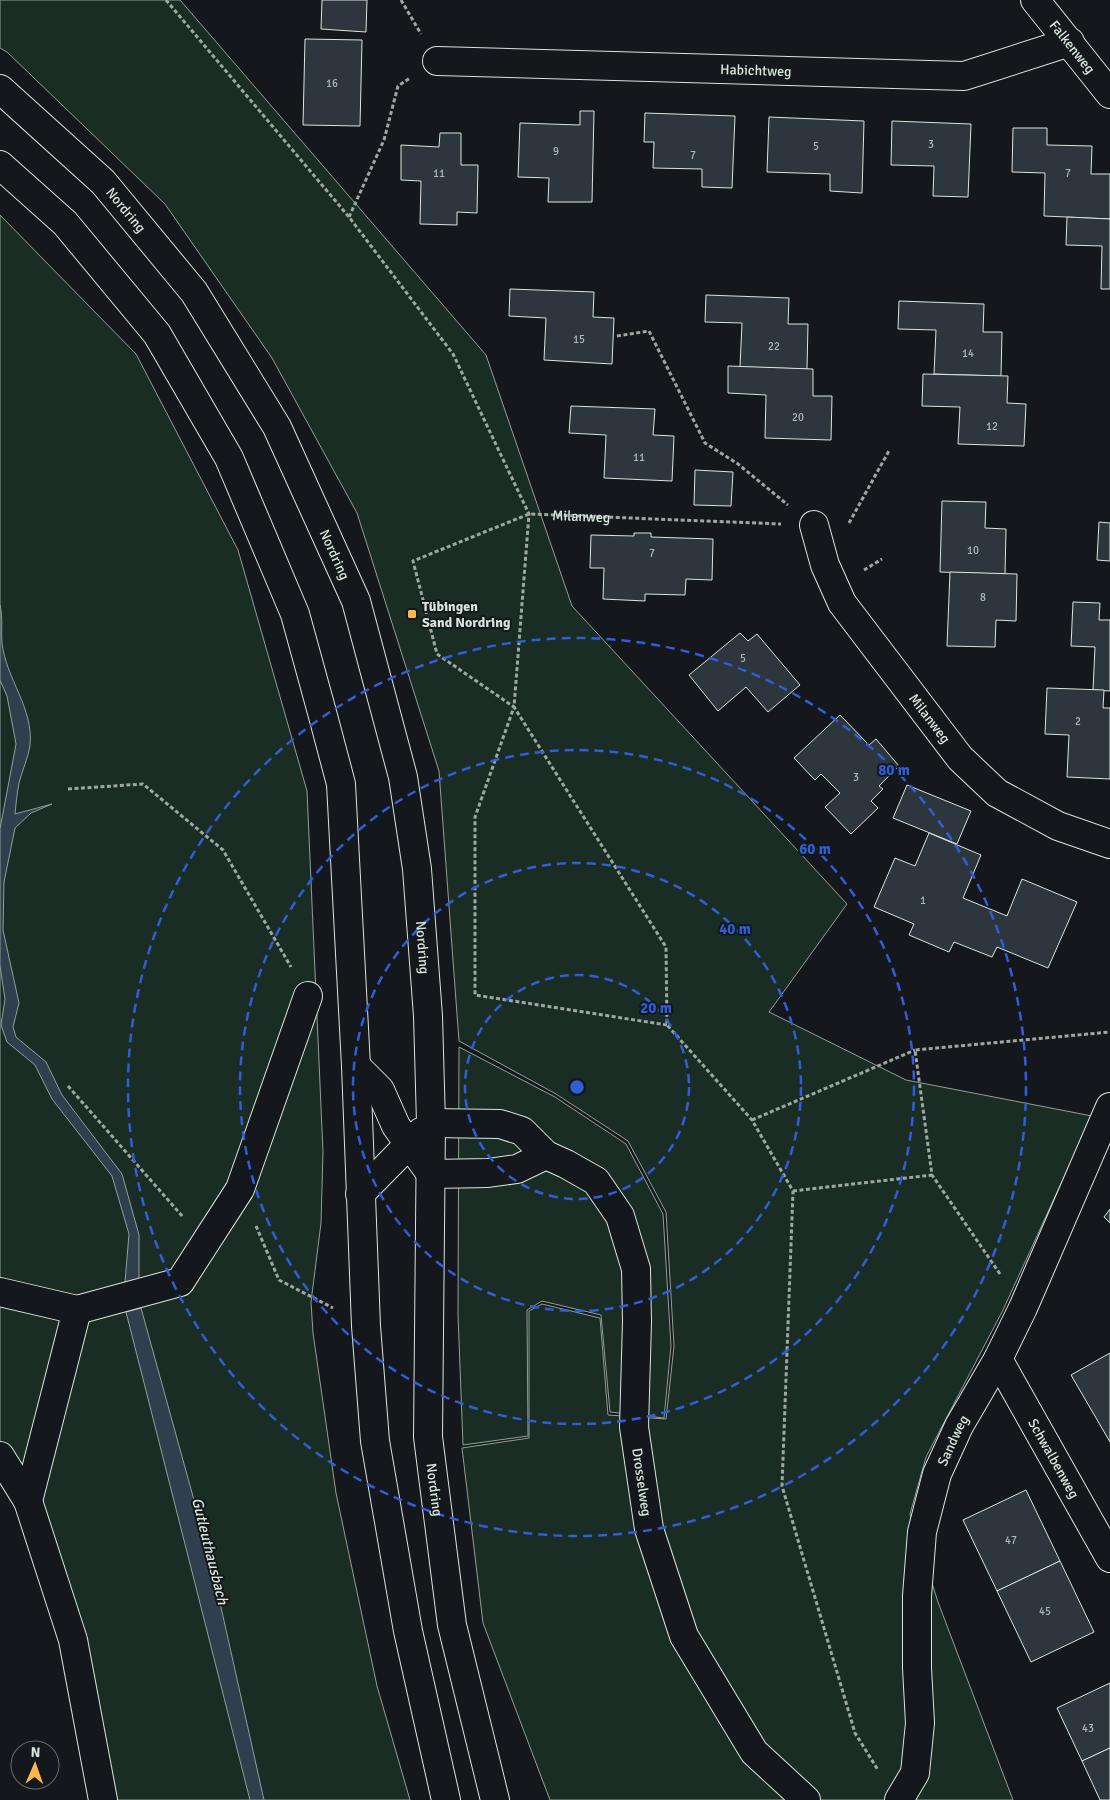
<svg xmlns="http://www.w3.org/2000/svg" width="1110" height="1800" font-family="Signika,sans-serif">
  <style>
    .green { fill: #1a2d24; stroke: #939e99 }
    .water { fill: #2f3f4d; stroke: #939e99 }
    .building { fill: #2c363c; stroke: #d8e6dc }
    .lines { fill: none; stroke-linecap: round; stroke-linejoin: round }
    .minor-casing { stroke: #d8e6dc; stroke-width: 30 }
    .path { stroke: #9da8a2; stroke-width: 3; stroke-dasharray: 4 2.5; stroke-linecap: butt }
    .minor { stroke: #14181c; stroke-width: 28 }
    .ring { fill: none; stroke: #305dd8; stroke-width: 2.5; stroke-dasharray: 9 6 }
    .poi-dot { fill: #ffb74d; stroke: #14181c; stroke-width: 2 }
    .labels { text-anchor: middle; stroke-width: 4; stroke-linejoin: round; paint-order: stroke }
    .number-label { font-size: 11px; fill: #adbab4 }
    .street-label { font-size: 14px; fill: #d8e6dc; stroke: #14181c }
    .poi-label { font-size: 14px; font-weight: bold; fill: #d8e6dc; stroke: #14181c; text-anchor: start }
    .water-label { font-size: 15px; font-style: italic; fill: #d8e6dc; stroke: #14181c }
    .centre { fill: #305dd8; stroke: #14181c; stroke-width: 2.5 }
    .ring-label { font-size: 15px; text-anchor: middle; font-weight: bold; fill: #305dd8; stroke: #14181c; stroke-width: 4; stroke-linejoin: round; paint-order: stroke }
  </style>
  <rect width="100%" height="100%" fill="#14181c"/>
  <g class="green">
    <path d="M0,0H180L486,355L572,606L847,904L769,1012L906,1080L1092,1116L1003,1310L926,1457L910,1514L938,1602L1013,1800H550L483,1623L462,1448L529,1438V1311L542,1304L600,1318L608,1415L666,1419L674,1346L666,1212L628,1141L556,1094L459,1041L439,771L357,513L272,358L165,204L7,52L0,48Z"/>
    <path d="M0,215L136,354L238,550L307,791L323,1152L321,1223L311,1302L313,1333L336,1493L377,1686L410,1800H103L73,1640L0,1456Z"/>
    <path d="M459,1047L555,1097L626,1144L663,1214L671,1346L664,1418L610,1412L601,1315L542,1301L527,1310L528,1436L463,1445L458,1315Z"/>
  </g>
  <g class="water">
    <path d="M0,605C3,618 1,630 2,643C6,679 34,708 30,746C28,758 22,771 19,783C17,793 16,804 15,814L52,804L31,813L15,828L4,882L3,930L19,1003L13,1027L16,1037L46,1062L62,1095L122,1174L139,1235V1281L125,1282L129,1234L112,1176L52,1099L35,1065L7,1042L1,1025L5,999L0,966V829L16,744L7,696L0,680Z"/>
    <path d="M141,1308L210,1558L264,1800H250L126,1312Z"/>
  </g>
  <g class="building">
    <path d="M322,0H367L366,32L321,29Z"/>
    <path d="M305,39L362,40L360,126L303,125Z"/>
    <path d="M580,111H594L592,202H548L549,178L518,177L520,123L580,125Z"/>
    <path d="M645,113L735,116L732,188L702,187V169L653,168L654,142H644Z"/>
    <path d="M769,117L864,121L862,193L830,191V174L767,172Z"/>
    <path d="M892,121L971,124L968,197L933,196L934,166L891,165Z"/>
    <path d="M1013,128H1047V145L1092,146L1091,174H1110V219L1044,216L1045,173L1012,172Z"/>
    <path d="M440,133H461V165H478L477,213L457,212V225L420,224L421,181L401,180V145L439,147Z"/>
    <path d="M1067,217L1110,219V289H1101L1102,246L1066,245Z"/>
    <path d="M510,289L594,292L593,317L614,318L612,364L544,360L546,318L509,316Z"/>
    <path d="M706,295L789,298L788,324H808L807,369L740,367L742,323L705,322Z"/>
    <path d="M899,301L984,304L983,332H1002L1001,376L934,374L936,330L898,329Z"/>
    <path d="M728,366L813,369V396H832L831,440L765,438L766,395L728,393Z"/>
    <path d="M923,374L1008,376L1007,403L1026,404L1024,446L958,444L960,407L922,406Z"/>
    <path d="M571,406L655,409L653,435L674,436L672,481L604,478L606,435L569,433Z"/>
    <path d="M695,470L733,472L731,506L694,505Z"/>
    <path d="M942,501L986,502L985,528L1006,529L1005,574L940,572Z"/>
    <path d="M1099,522L1110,523V561L1097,560Z"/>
    <path d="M634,533H651V537L713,539L712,580L686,579L685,595L645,594V601L603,599L604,568H590L591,535L634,536Z"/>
    <path d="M950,572L1017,574L1016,621L996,620L995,647L947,646Z"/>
    <path d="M1073,602L1100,603L1099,620H1110V691L1093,690L1095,647L1071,646Z"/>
    <path d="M740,633L748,641L757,634L800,685L768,712L746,687L718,711L689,675Z"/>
    <path d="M1047,688L1104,690L1103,708H1110V779L1067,777L1069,735L1045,734Z"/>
    <path d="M840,715L869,745L876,739L899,766L879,786L883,789L871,801L878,808L851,834L825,807L840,793L821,774L815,780L794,758Z"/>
    <path d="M907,785L971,811L957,844L893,818Z"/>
    <path d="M929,833L981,855L963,898L1007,916L1022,879L1077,902L1048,968L997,947L992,957L954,942L949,952L909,935L914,924L874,907L895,858L915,866Z"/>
    <path d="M1110,1209V1223L1104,1217Z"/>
    <path d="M1110,1353V1442L1071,1375Z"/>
    <path d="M1026,1490L1060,1561L997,1591L963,1520Z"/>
    <path d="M1060,1561L1094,1632L1031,1662L997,1591Z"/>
    <path d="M1110,1683V1748L1082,1761L1057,1708Z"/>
    <path d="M1110,1748V1800H1100L1082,1761Z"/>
  </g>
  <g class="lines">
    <defs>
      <g id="minor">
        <path id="s2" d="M1035,0L1110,94"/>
        <path id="s3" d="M437,61L964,76L1070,42"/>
        <path id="s4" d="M0,89L103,182L194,292L277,427L356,601L403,777L417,869L428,1016L431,1123L428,1437L452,1625L495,1800"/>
        <path d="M0,165L65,223L157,334L229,458L295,614L323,716L341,784L356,1066L366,1326L375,1441L408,1631L446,1800"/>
        <path id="s5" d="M814,525L825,565L842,603L960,758L997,793L1058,826L1110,844"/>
        <path d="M356,1066L380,1090L396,1126L431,1174"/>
        <path id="s6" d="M431,1123L500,1124L522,1131L546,1155L566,1164L596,1181L620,1216L636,1269L637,1322L634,1427L649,1529L684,1636L754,1752L806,1800"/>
        <path d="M431,1174L488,1173L517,1169L546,1155"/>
        <path d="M360,1194L421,1132"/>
        <path d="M0,1292L77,1310L180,1282L240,1189L308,996"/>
        <path id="s7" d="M998,1359L1110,1558"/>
        <path d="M0,1456L28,1501L73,1640L103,1800"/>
        <path d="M28,1501L77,1310"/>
        <path id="s8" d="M899,1800L915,1773L920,1723L917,1668V1596L922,1532L937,1474L959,1426L998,1359L1023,1308L1110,1107"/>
      </g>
    </defs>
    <use href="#minor" class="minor-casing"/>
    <g class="path">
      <path d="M166,0L349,217L453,354L529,514L514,707L666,947L667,1025L752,1120L793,1191L782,1486L855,1733L878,1770"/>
      <path d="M401,0L421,34"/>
      <path d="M349,217L384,140L398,86L410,78"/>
      <path d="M617,336L649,331L705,443L738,464L788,505"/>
      <path d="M849,523L890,449"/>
      <path d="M864,570L882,559"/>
      <path d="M68,789L143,784L223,850L291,967"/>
      <path id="s1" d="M667,1025L475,995V817L514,707L437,654L413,561L529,514L781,524"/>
      <path d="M68,1086L183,1217"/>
      <path d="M752,1120L915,1050"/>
      <path d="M793,1191L932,1175"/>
      <path d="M256,1226L279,1280L333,1308"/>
      <path d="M1000,1274L932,1175L915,1050L1110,1032"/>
    </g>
    <use href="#minor" class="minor"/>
  </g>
  <g class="ring">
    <circle cx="577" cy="1087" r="112"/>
    <circle cx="577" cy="1087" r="224"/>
    <circle cx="577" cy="1087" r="337"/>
    <circle cx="577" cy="1087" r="449"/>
  </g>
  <rect class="poi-dot" x="407" y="609" width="10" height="10" rx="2.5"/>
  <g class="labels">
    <g class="number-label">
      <text x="332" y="87">16</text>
      <text x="931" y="148">3</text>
      <text x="816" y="150">5</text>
      <text x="556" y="155">9</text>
      <text x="693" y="159">7</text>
      <text x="439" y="177">11</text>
      <text x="1068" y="177">7</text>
      <text x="579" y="343">15</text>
      <text x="774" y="350">22</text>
      <text x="968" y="357">14</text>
      <text x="798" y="421">20</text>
      <text x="992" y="430">12</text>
      <text x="639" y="461">11</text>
      <text x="973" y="554">10</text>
      <text x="652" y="557">7</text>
      <text x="983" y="601">8</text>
      <text x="743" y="662">5</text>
      <text x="1078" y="725">2</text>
      <text x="856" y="781">3</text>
      <text x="923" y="904">1</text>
      <text x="1011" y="1544">47</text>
      <text x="1045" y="1615">45</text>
      <text x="1088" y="1732">43</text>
    </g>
    <g class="street-label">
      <text dy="5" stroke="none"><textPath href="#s2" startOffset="60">Falkenweg</textPath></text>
      <text dy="5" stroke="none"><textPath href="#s3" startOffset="319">Habichtweg</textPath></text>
      <text dy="5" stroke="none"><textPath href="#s4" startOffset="175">Nordring</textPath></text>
      <text dy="5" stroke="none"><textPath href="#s1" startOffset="856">Milanweg</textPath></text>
      <text dy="5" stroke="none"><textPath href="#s4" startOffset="580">Nordring</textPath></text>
      <text dy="5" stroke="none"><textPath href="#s5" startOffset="228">Milanweg</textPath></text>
      <text dy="5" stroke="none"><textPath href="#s4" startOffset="985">Nordring</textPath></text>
      <text dy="5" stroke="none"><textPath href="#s8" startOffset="370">Sandweg</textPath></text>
      <text dy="5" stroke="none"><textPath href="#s7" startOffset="114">Schwalbenweg</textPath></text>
      <text dy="5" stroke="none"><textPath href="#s6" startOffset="494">Drosselweg</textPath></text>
      <text dy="5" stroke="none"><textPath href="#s4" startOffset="1528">Nordring</textPath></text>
    </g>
    <g class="poi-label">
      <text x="422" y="611">Tübingen<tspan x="422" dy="16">Sand Nordring</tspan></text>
    </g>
    <g class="water-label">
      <text transform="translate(210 1551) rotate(76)" y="5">Gutleuthausbach</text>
    </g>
  </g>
  <circle cx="577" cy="1087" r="8" class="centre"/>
  <g class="ring-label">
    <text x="894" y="775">80 m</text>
    <text x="815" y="854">60 m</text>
    <text x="735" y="934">40 m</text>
    <text x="656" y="1013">20 m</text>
  </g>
  <g transform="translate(35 1765) rotate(2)"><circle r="24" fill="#14181c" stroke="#626a69"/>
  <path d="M0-4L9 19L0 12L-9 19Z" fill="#ffb74d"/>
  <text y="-8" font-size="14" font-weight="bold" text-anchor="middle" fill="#d8e6dc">N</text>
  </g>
</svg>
